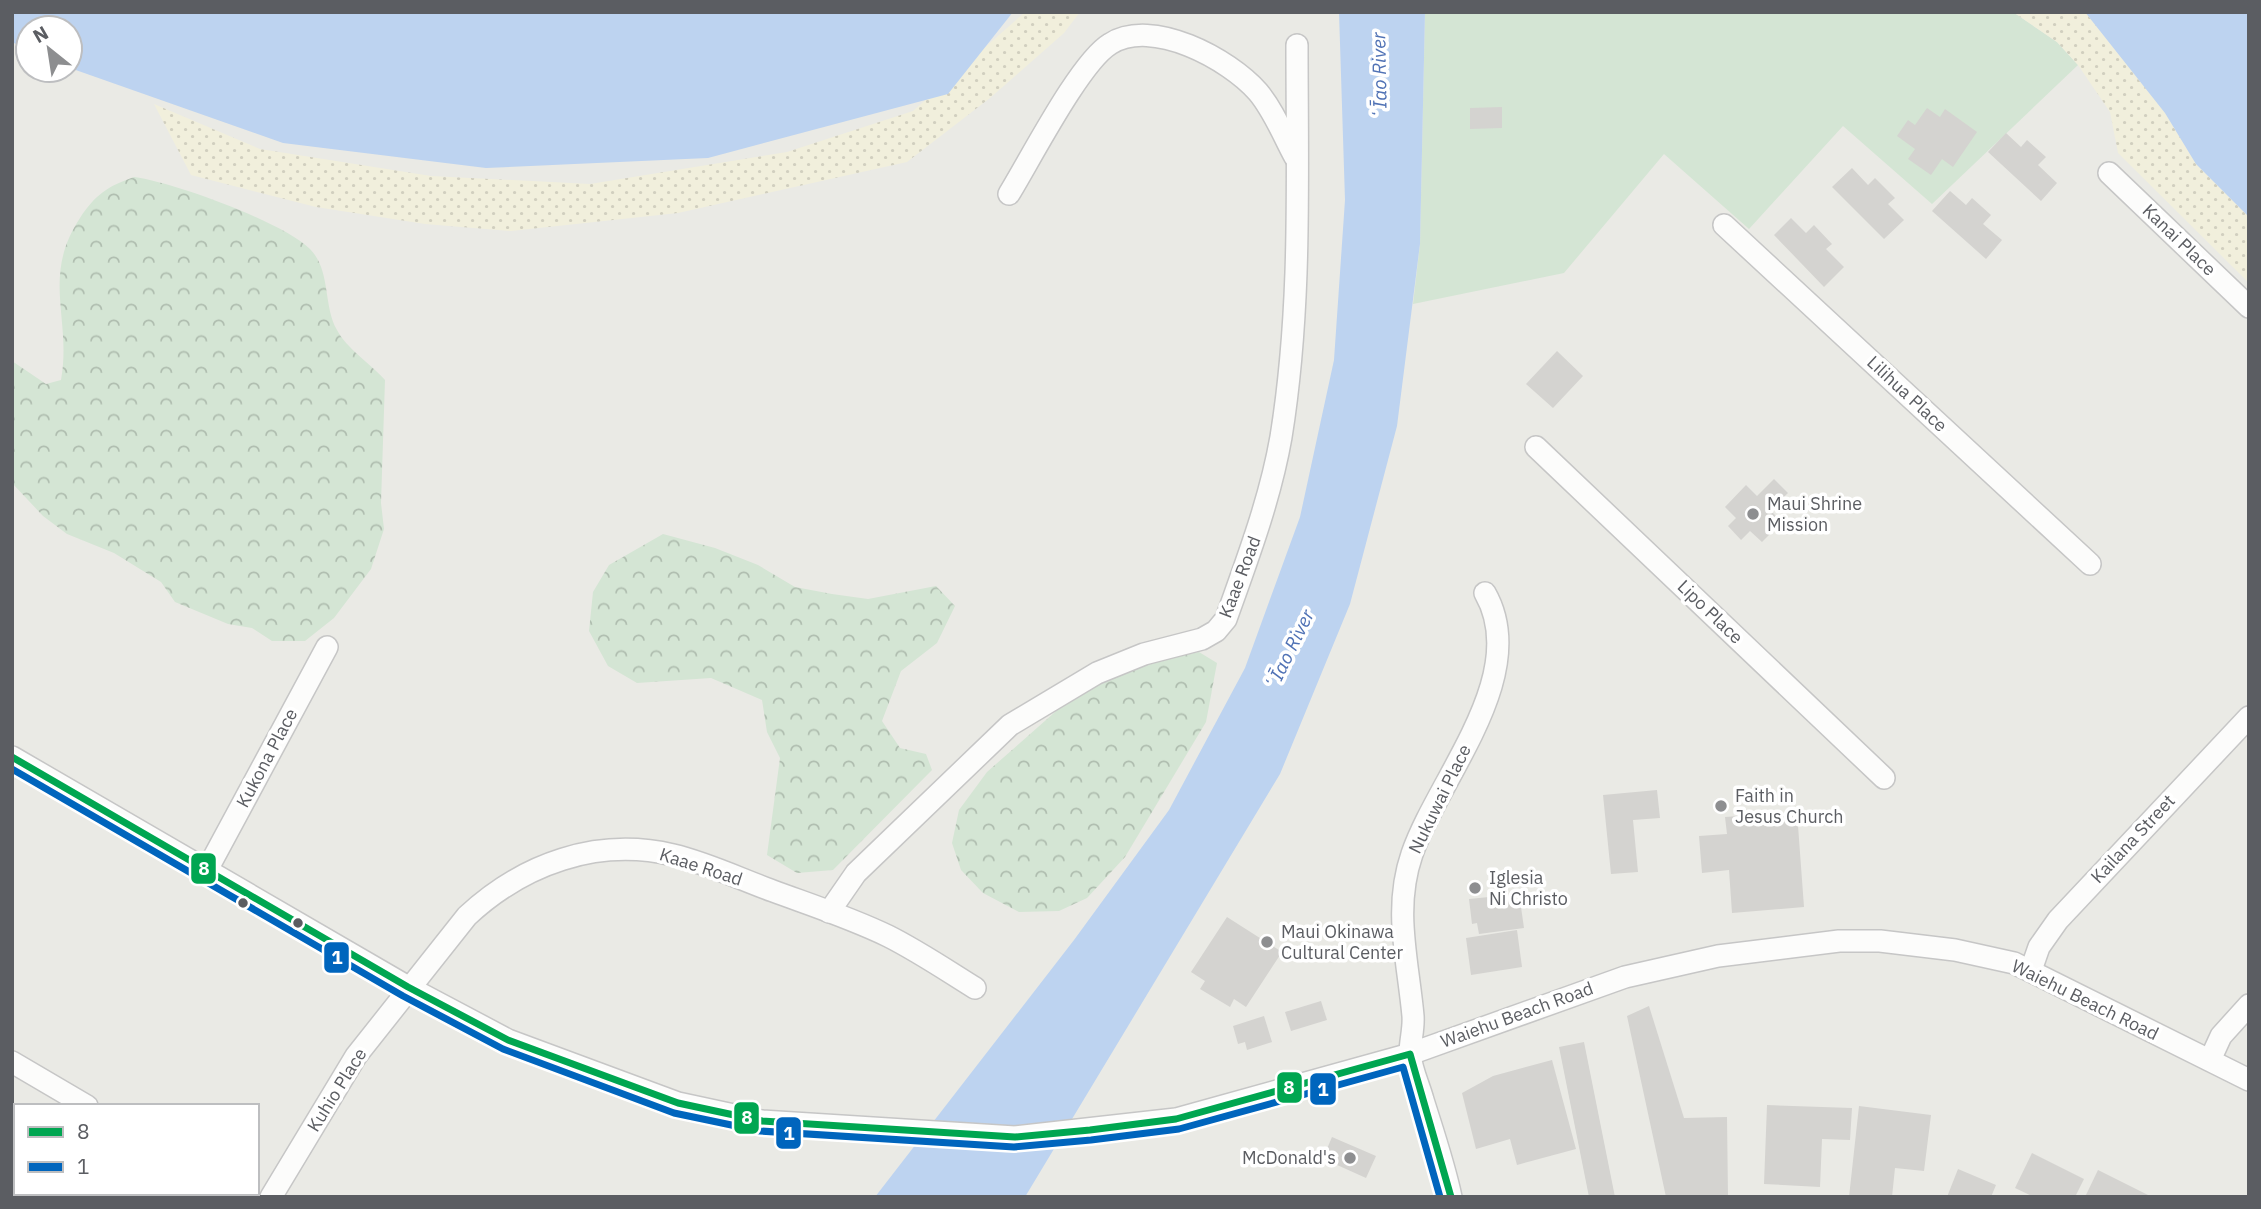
<svg xmlns="http://www.w3.org/2000/svg" width="2261" height="1209" font-family="'IBM Plex Sans',sans-serif">
  <style>
    .grass { fill: #d4e5d4 }
    .forest { fill: url(#forest-crowns) }
    .sand { fill: url(#sand-dots) }
    .water { fill: #bdd3f0 }
    .building { fill: #d4d3d0 }
    .lines { fill: none; stroke-linecap: round; stroke-linejoin: round }
    .minor-casing { stroke: #c6c6c6; stroke-width: 24 }
    .minor { stroke: #fcfcfb; stroke-width: 21 }
    .bus-1-casing { stroke: #fff; stroke-width: 12 }
    .bus-2-casing { stroke: #fff; stroke-width: 12 }
    .bus-1 { stroke: #00a651; stroke-width: 7 }
    .bus-2 { stroke: #0065bd; stroke-width: 7 }
    .poi-dot { fill: #8d8e90; stroke: #fff; stroke-width: 2.5 }
    .bus-dot { fill: #5b5d62; stroke: #fff; stroke-width: 2.5 }
    .labels { text-anchor: middle; stroke-width: 7; stroke-linejoin: round; paint-order: stroke }
    .street-label { font-size: 18px; fill: #5b5d62; stroke: #fff }
    .poi-label { font-size: 18px; fill: #5b5d62; stroke: #fff; text-anchor: start }
    .water-label { font-size: 19px; font-style: italic; fill: #5072b5; stroke: #fff }
    .line-badge { stroke: #fff; stroke-width: 2.5 }
    .badge-label { font-size: 19px; text-anchor: middle; font-weight: bold; fill: #fff }
  </style>
  <defs>
    <pattern id="forest-crowns" width="20" height="18" patternUnits="userSpaceOnUse" patternTransform="scale(1.75)"><rect width="20" height="18" fill="#d4e5d4"/><path d="M2 6a3 3 0 1 1 6 0M12 15a3 3 0 1 1 6 0" fill="none" stroke="#afbdaf"/></pattern>
    <pattern id="sand-dots" width="8" height="8" patternUnits="userSpaceOnUse" patternTransform="scale(1.75)"><rect width="8" height="8" fill="#f1efdc"/><path d="M2 2h.1M6 6h.1" fill="none" stroke="#d1cfbf" stroke-width="1.8" stroke-linecap="round"/></pattern>
  </defs>
  <rect width="100%" height="100%" fill="#eaeae5"/>
  <path class="grass" d="M1425,12H2013L2057,42L2078,65L1932,204L1843,126L1749,229L1664,154L1564,273L1413,304L1420,244Z"/>
  <g class="forest">
    <path d="M134,177C173,182 283,222 310,249C331,270 323,306 337,330C347,349 370,363 385,380L381,503L384,529L371,569L334,618L305,641H272L252,628L228,624L175,602L161,582L114,553L67,534L43,516L12,483V361L46,384L61,380C72,319 41,277 80,218C95,195 108,186 134,177Z"/>
    <path d="M663,534L715,548L758,565L795,587L832,594L868,599L936,586L955,606L937,643L901,671L882,721L900,748L926,754L932,770L833,870L797,873L767,855L780,758L767,732L762,700L711,678L637,683L608,666L589,631L593,592L609,565Z"/>
    <path d="M1199,652L1217,663L1206,722L1125,857L1087,898L1059,911L1019,912L983,893L961,870L952,843L959,810L987,772L1072,697L1119,669Z"/>
  </g>
  <g class="sand">
    <path d="M1025,12H1080L1064,33L990,98L907,162L678,213L511,231L425,224L316,207L191,175L154,104L260,149L431,176L590,184L787,152L913,111Z"/>
    <path d="M2013,12H2085L2165,113L2196,164L2249,217V283L2118,153L2110,112L2078,65L2057,42Z"/>
  </g>
  <g class="water">
    <path d="M12,12H1013L948,94L708,158L486,168L283,143L70,68V28H28V50L12,42Z"/>
    <path d="M1339,12H1425L1420,244L1397,426L1350,604L1280,774L1025,1197H875L1074,940L1169,810L1245,668L1300,517L1334,360L1345,200Z"/>
    <path d="M2085,12H2249V217L2196,164L2165,113Z"/>
  </g>
  <g class="building">
    <path d="M1502,107V128L1470,129V108Z"/>
    <path d="M1927,108L1940,117L1945,109L1977,132L1953,167L1942,159L1931,175L1908,159L1915,149L1897,136L1908,120L1915,125Z"/>
    <path d="M2006,133L2021,147L2027,140L2046,157L2038,165L2057,183L2041,201L1988,152Z"/>
    <path d="M1852,168L1868,185L1875,178L1895,198L1888,204L1904,220L1884,239L1832,187Z"/>
    <path d="M1950,191L1966,205L1972,198L1991,215L1983,224L2002,240L1986,259L1932,211Z"/>
    <path d="M1791,218L1806,233L1814,225L1832,244L1826,249L1844,267L1824,287L1774,235Z"/>
    <path d="M1557,351L1583,376L1553,408L1526,384Z"/>
    <path d="M1774,479L1788,493L1770,510L1782,522L1762,542L1750,531L1741,540L1728,526L1736,518L1725,507L1746,485L1757,496Z"/>
    <path d="M1657,790L1660,818L1633,820L1638,872L1611,874L1603,795Z"/>
    <path d="M1797,812L1804,907L1732,913L1729,870L1702,873L1699,836L1727,834L1725,817Z"/>
    <path d="M1489,897L1490,904L1520,900L1524,928L1479,934L1477,923L1472,924L1469,899Z"/>
    <path d="M1227,917L1282,952L1246,1007L1234,999L1230,1007L1200,989L1205,981L1191,972Z"/>
    <path d="M1517,930L1522,967L1471,975L1466,938Z"/>
    <path d="M1321,1001L1327,1020L1291,1031L1285,1012Z"/>
    <path d="M1649,1006L1684,1118L1727,1117L1728,1197H1666L1627,1016Z"/>
    <path d="M1264,1016L1272,1042L1247,1050L1245,1042L1238,1044L1233,1026Z"/>
    <path d="M1584,1042L1615,1197H1589L1559,1047Z"/>
    <path d="M1552,1060L1576,1149L1517,1165L1510,1139L1476,1149L1462,1093L1493,1076Z"/>
    <path d="M1767,1105L1852,1108L1850,1140L1822,1139L1820,1187L1764,1184Z"/>
    <path d="M1859,1106L1931,1115L1924,1171L1895,1168L1892,1197H1849Z"/>
    <path d="M1332,1137L1376,1156L1366,1178L1326,1160L1324,1156Z"/>
    <path d="M2032,1153L2084,1179L2075,1197H2034L2015,1188Z"/>
    <path d="M1958,1169L1996,1185L1991,1197H1947Z"/>
    <path d="M2098,1170L2152,1197H2085Z"/>
  </g>
  <g class="lines">
    <defs>
      <g id="minor">
        <path d="M2109,173L2249,307"/>
        <path d="M1009,194C1030,160 1080,62 1110,44C1152,17 1229,59 1258,92C1274,111 1283,135 1295,157"/>
        <path d="M1724,225L2090,564"/>
        <path d="M1536,447L1884,778"/>
        <path d="M12,757L408,987L508,1040L678,1103L762,1121L1015,1137L1176,1119L1410,1054L1625,977L1718,956L1839,941H1880L1955,950L2014,963L2249,1080"/>
        <path d="M208,868L327,647"/>
        <path d="M829,912L856,873L1010,725L1097,673L1144,654L1202,639L1216,631L1226,619C1247,560 1270,500 1281,437C1302,307 1297,176 1297,45"/>
        <path d="M2031,970L2039,947L2058,920L2249,717"/>
        <path d="M2210,1060L2221,1036L2249,1005"/>
        <path d="M12,1062L87,1106"/>
        <path d="M239,1193L245,1197"/>
        <path d="M271,1197L356,1056L467,916C523,864 597,837 673,855C707,863 740,879 773,891C811,905 851,918 888,936C918,951 946,970 975,988"/>
        <path d="M1451,1197C1444,1164 1433,1132 1423,1100C1419,1085 1411,1069 1410,1054C1410,1041 1414,1029 1413,1016C1408,960 1393,909 1412,854C1438,778 1532,675 1485,593"/>
      </g>
    </defs>
    <use href="#minor" class="minor-casing"/>
    <use href="#minor" class="minor"/>
    <defs>
      <path id="bus-1" d="M12,757L408,987L508,1040L678,1103L762,1121L1015,1137L1090,1130L1176,1119L1410,1054L1451,1197"/>
      <path id="bus-2" d="M12,769L403,996L503,1049L674,1113L760,1131L1014,1147L1091,1140L1179,1129L1403,1067L1440,1197"/>
    </defs>
    <use href="#bus-1" class="bus-1-casing"/>
    <use href="#bus-2" class="bus-2-casing"/>
    <use href="#bus-1" class="bus-1"/>
    <use href="#bus-2" class="bus-2"/>
  </g>
  <g class="poi-dot">
    <circle cx="1753" cy="514" r="7"/>
    <circle cx="1721" cy="806" r="7"/>
    <circle cx="1475" cy="888" r="7"/>
    <circle cx="1267" cy="942" r="7"/>
    <circle cx="1350" cy="1158" r="7"/>
  </g>
  <g class="bus-dot">
    <circle cx="243" cy="903" r="6"/>
    <circle cx="298" cy="923" r="6"/>
  </g>
  <g class="labels">
    <g class="street-label">
      <text transform="translate(2179 240) rotate(44)" y="6">Kanai Place</text>
      <text transform="translate(1907 394) rotate(43)" y="6">Lilihua Place</text>
      <text transform="translate(1240 577) rotate(-69)" y="6">Kaae Road</text>
      <text transform="translate(1710 612) rotate(44)" y="6">Lipo Place</text>
      <text transform="translate(267 758) rotate(-62)" y="6">Kukona Place</text>
      <text transform="translate(1440 799) rotate(-64)" y="6">Nukuwai Place</text>
      <text transform="translate(2133 839) rotate(-47)" y="6">Kailana Street</text>
      <text transform="translate(701 867) rotate(18)" y="6">Kaae Road</text>
      <text transform="translate(2085 1000) rotate(26)" y="6">Waiehu Beach Road</text>
      <text transform="translate(1517 1015) rotate(-20)" y="6">Waiehu Beach Road</text>
      <text transform="translate(337 1090) rotate(-58)" y="6">Kuhio Place</text>
    </g>
    <g class="poi-label">
      <text x="1767" y="510">Maui Shrine<tspan x="1767" dy="21">Mission</tspan></text>
      <text x="1735" y="802">Faith in<tspan x="1735" dy="21">Jesus Church</tspan></text>
      <text x="1489" y="884">Iglesia<tspan x="1489" dy="21">Ni Christo</tspan></text>
      <text x="1281" y="938">Maui Okinawa<tspan x="1281" dy="21">Cultural Center</tspan></text>
      <text x="1336" y="1164" text-anchor="end">McDonald's</text>
    </g>
    <g class="water-label">
      <text transform="translate(1379 76) rotate(-91)" y="7">ʻĪao River</text>
      <text transform="translate(1289 650) rotate(-64)" y="7">ʻĪao River</text>
    </g>
  </g>
  <g class="line-badge">
    <rect x="190" y="852" width="27" height="33" rx="7" fill="#00a651"/>
    <rect x="323" y="941" width="27" height="33" rx="7" fill="#0065bd"/>
    <rect x="1276" y="1071" width="27" height="33" rx="7" fill="#00a651"/>
    <rect x="1309" y="1072" width="28" height="34" rx="7" fill="#0065bd"/>
    <rect x="733" y="1101" width="27" height="34" rx="7" fill="#00a651"/>
    <rect x="775" y="1116" width="27" height="34" rx="7" fill="#0065bd"/>
  </g>
  <g class="badge-label">
    <text x="204" y="875">8</text>
    <text x="337" y="964">1</text>
    <text x="1289" y="1094">8</text>
    <text x="1323" y="1096">1</text>
    <text x="747" y="1124">8</text>
    <text x="789" y="1140">1</text>
  </g>
  <rect width="2261" height="1209" fill="none" stroke="#5b5d62" stroke-width="28"/>
  <rect x="14" y="1104" width="245" height="91" fill="#ffffff" stroke="#bdbec0" stroke-width="2"/>
  <rect x="28" y="1127" width="35" height="10" fill="#00a651" stroke="#bdbec0" stroke-width="2"/>
  <text x="77" y="1139" font-size="21" fill="#5b5d62">8</text>
  <rect x="28" y="1162" width="35" height="10" fill="#0065bd" stroke="#bdbec0" stroke-width="2"/>
  <text x="77" y="1174" font-size="21" fill="#5b5d62">1</text>
  <g transform="translate(49 49) rotate(330)"><circle r="33" fill="#ffffff" stroke="#bdbec0" stroke-width="2"/>
  <path d="M0-5L12 26L0 18L-12 26Z" fill="#8d8e90"/>
  <text y="-10" font-size="19" font-weight="bold" text-anchor="middle" fill="#5b5d62">N</text>
  </g>
</svg>
